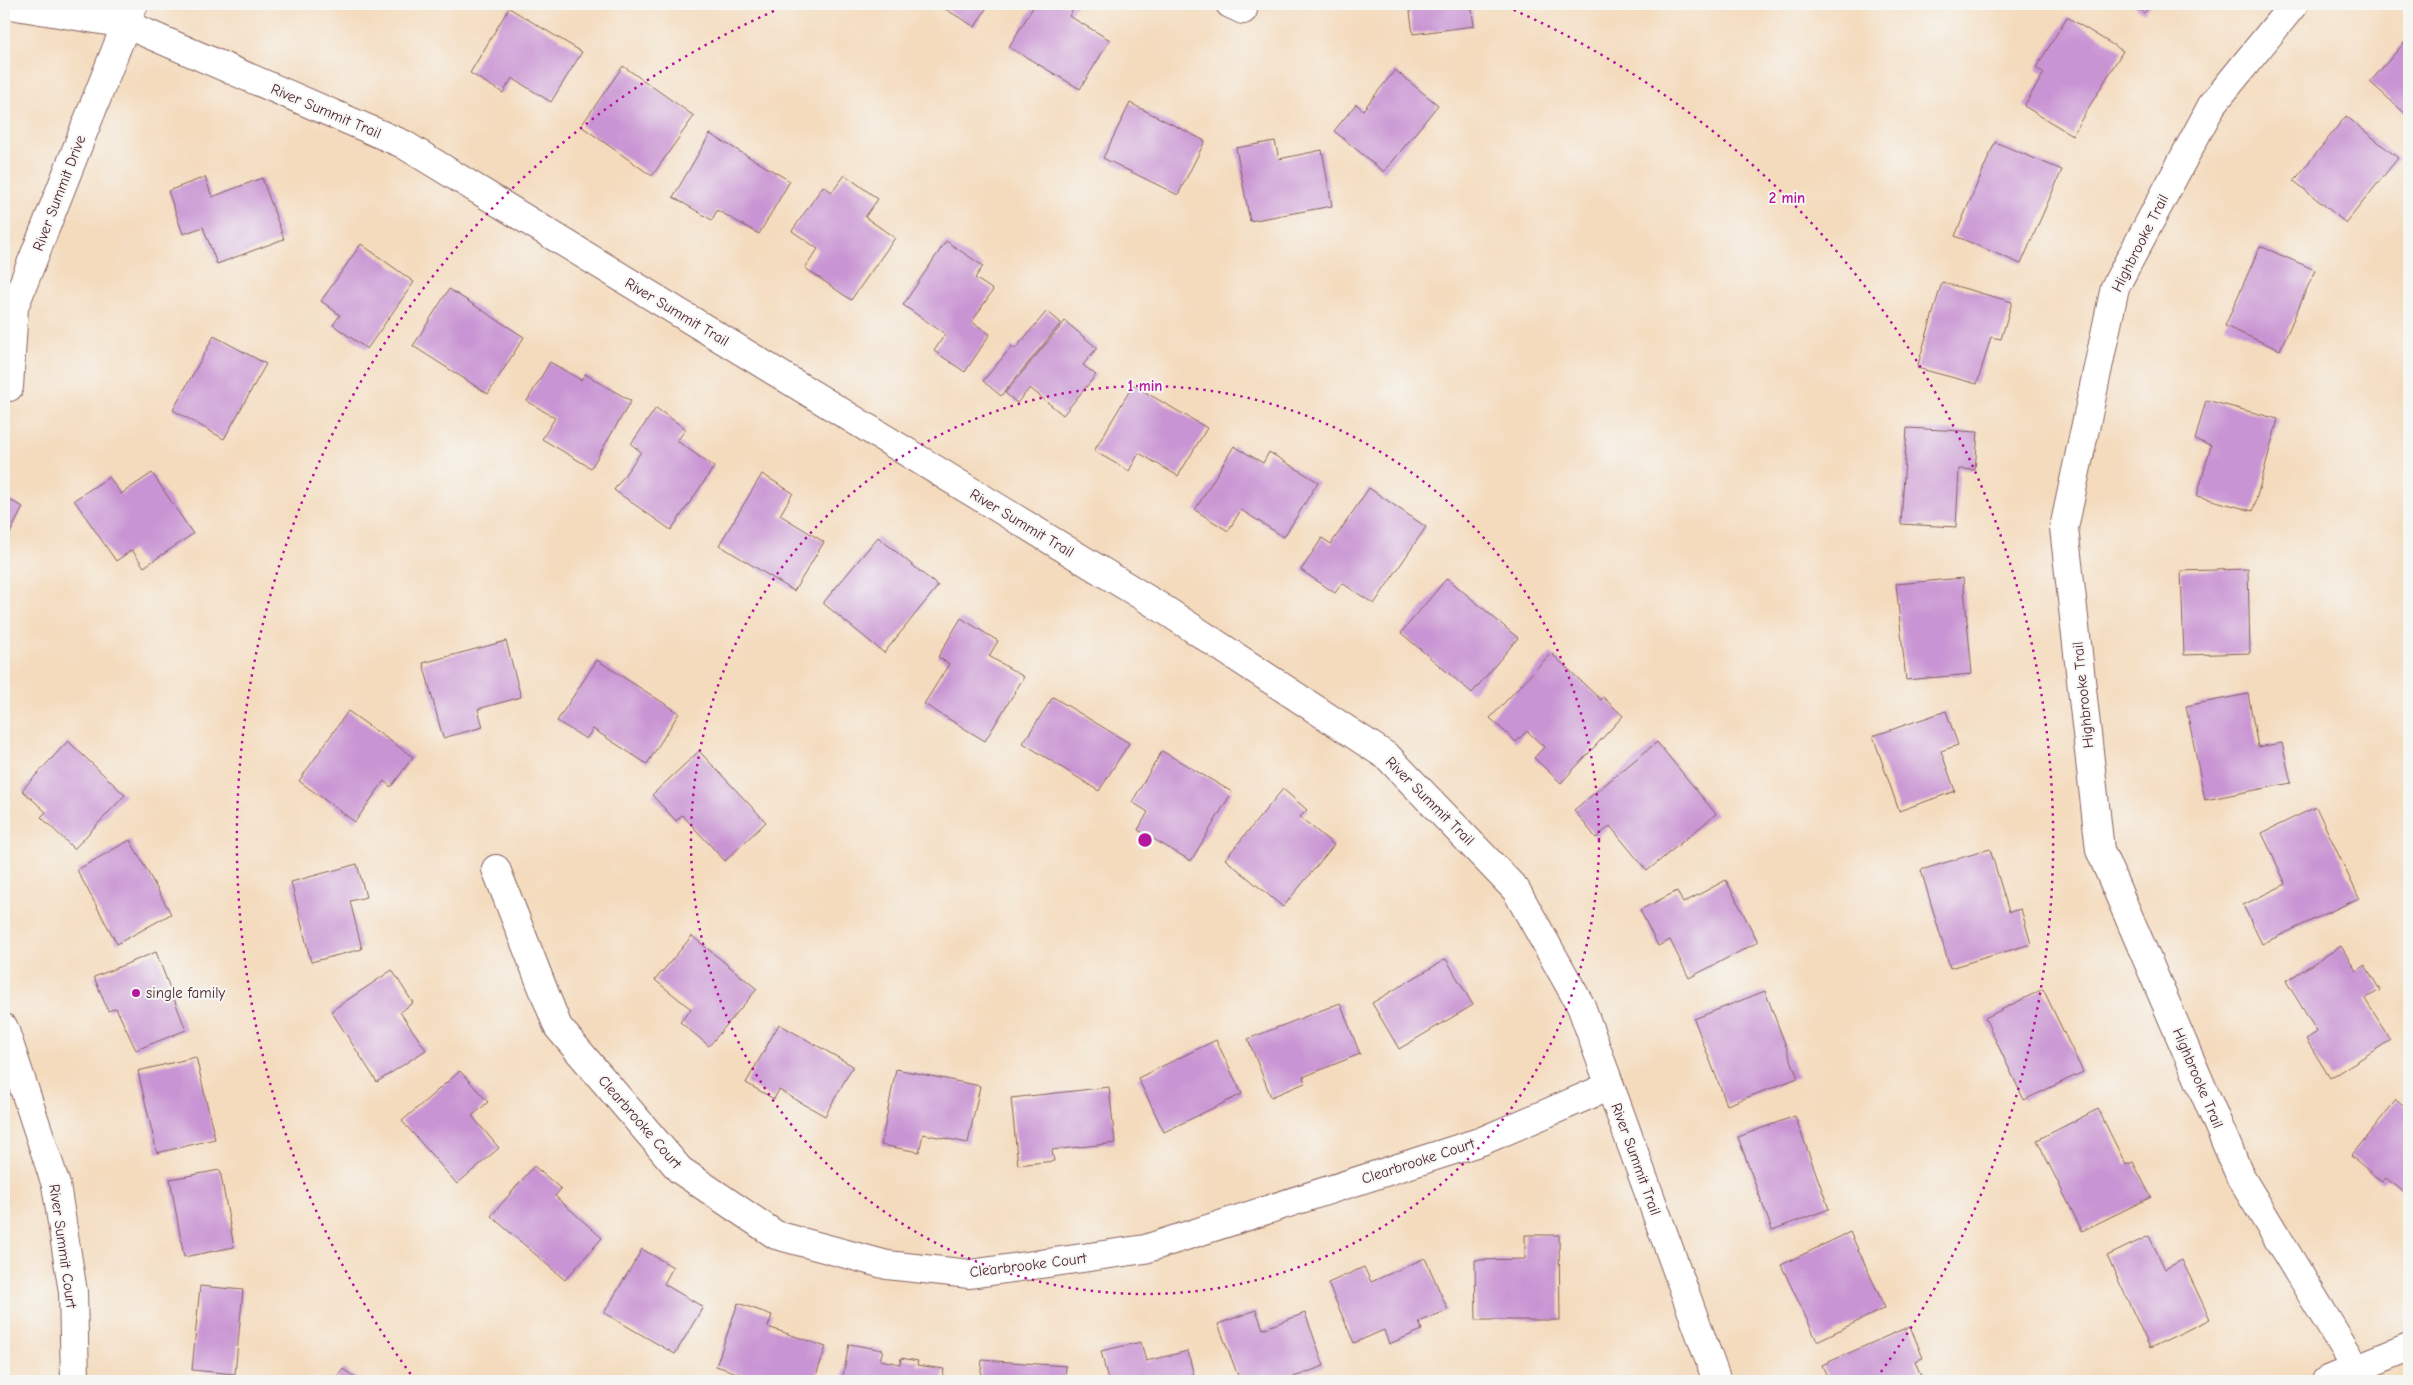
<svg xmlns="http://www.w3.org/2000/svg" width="2413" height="1385" font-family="'Comic Neue',sans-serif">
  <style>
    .building { fill: #c994d3 }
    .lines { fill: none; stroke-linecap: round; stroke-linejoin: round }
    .minor-casing { stroke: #86615e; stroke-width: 30 }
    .minor { stroke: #fff; stroke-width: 28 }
    .ring { fill: none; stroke: #b5179e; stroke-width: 2.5; stroke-dasharray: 2.5 5 }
    .poi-dot { fill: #b5179e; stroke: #f6f6f2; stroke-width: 2 }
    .labels { text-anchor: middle; stroke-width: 4; stroke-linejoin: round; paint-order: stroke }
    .street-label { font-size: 15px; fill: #4a1f2b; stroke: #f6f6f2 }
    .poi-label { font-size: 15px; fill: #4a1f2b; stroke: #f6f6f2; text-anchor: start }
    .centre { fill: #b5179e; stroke: #f6f6f2; stroke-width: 2.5 }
    .ring-label { font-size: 15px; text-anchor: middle; font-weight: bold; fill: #b5179e; stroke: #f6f6f2; stroke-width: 4; stroke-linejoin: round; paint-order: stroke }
  </style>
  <rect width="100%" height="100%" fill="#f6f6f2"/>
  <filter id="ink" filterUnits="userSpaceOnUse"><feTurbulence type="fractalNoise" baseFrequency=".02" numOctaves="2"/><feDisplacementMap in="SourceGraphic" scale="10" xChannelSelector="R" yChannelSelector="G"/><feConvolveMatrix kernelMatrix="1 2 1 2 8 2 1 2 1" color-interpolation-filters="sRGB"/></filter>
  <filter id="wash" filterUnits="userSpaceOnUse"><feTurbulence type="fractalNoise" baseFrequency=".0096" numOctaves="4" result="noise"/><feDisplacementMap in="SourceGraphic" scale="20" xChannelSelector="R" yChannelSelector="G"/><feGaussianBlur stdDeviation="1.12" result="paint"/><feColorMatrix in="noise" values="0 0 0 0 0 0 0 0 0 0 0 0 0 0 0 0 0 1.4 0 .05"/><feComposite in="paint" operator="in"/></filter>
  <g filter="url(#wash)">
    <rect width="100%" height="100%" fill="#f4dbbe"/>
    <g id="blocks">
      <g class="building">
        <path d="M355,4H372L368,11Z"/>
        <path d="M937,4H989L975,27Z"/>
        <path d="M1035,4H1077L1069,16L1110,40L1080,89L1009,47Z"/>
        <path d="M1409,4H1471L1474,26L1413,34Z"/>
        <path d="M2132,4H2152L2144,13Z"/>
        <path d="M509,8L582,52L551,102L512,78L503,93L470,73Z"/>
        <path d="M2067,17L2123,51L2072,135L2024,106L2044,73L2036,68Z"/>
        <path d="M2409,37V117L2370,82Z"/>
        <path d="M623,66L694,116L652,176L581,126Z"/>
        <path d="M1395,70L1438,105L1384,172L1334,131L1356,104L1363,110Z"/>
        <path d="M1130,103L1205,141L1178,195L1103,158Z"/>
        <path d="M2346,116L2398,158L2346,223L2294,181Z"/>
        <path d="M710,134L790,181L759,234L717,210L712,220L673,197Z"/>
        <path d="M1275,141L1279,159L1322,150L1332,206L1250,221L1236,148Z"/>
        <path d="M1995,142L2062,170L2021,264L1955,236Z"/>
        <path d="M845,175L878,199L865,217L895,238L851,300L805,268L818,249L792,231L823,186L832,192Z"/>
        <path d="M205,177L212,197L262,178L284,239L217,264L203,227L183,234L168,191Z"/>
        <path d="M946,241L983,266L975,278L993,290L972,322L990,334L965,372L934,351L945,334L903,305Z"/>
        <path d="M361,244L414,282L367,349L333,325L340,315L321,301Z"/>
        <path d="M2260,246L2315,270L2280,350L2225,326Z"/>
        <path d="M1942,282L2012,302L2001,339L1991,337L1977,384L1917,368Z"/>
        <path d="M449,289L524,337L488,394L413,346Z"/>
        <path d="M1047,311L1061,323L1001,396L983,381L1012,346L1015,349Z"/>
        <path d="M1065,321L1097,348L1083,365L1096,375L1063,415L1030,388L1017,403L1005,393Z"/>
        <path d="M214,336L266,364L224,439L173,410Z"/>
        <path d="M550,362L581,380L585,374L631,401L591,468L542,439L555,418L527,401Z"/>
        <path d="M1133,385L1207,428L1178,476L1139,453L1129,471L1094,451Z"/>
        <path d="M2206,400L2278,419L2253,511L2197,496L2211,445L2195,440Z"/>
        <path d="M656,408L686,429L677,441L714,467L671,530L614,490L641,452L631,444Z"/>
        <path d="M1907,428L1978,432L1975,470L1959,469L1956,527L1901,524Z"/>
        <path d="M1234,446L1263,463L1269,452L1318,482L1284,537L1241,510L1228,531L1195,510Z"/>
        <path d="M152,473L193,534L144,567L132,550L116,561L74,500L109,477L121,494Z"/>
        <path d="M762,474L793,493L780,515L824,542L794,591L719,545Z"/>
        <path d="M1369,488L1426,527L1374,604L1342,583L1335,593L1301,570L1322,538L1331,544Z"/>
        <path d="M4,497L23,507L4,545Z"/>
        <path d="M878,537L938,586L884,653L823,603Z"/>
        <path d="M2248,569L2250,653L2184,655L2181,571Z"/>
        <path d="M1447,578L1518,638L1472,693L1401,633Z"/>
        <path d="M1963,578L1972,674L1906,680L1896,584Z"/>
        <path d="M961,618L998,641L989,656L1024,677L985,741L924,704L949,664L938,657Z"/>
        <path d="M506,641L521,697L478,709L483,727L443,738L423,663Z"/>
        <path d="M1551,653L1601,700L1603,697L1623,716L1561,783L1534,758L1544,747L1527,731L1516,742L1490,718Z"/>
        <path d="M597,660L679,713L647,764L593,729L586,739L557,721Z"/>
        <path d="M2248,694L2258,747L2282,743L2291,783L2205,800L2186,706Z"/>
        <path d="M1053,697L1129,743L1099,791L1023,743Z"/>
        <path d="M348,711L413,757L391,787L384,781L355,822L299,781Z"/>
        <path d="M1946,711L1958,745L1941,751L1955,791L1899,811L1873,736Z"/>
        <path d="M68,741L125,795L74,849L41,817L46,812L22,790Z"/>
        <path d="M1657,742L1716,814L1647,871L1610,826L1596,838L1574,810Z"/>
        <path d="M699,751L766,822L725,861L682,815L676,821L652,795Z"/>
        <path d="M1162,751L1232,792L1191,861L1138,830L1148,812L1132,802Z"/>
        <path d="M1283,789L1307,810L1300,817L1334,845L1283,907L1225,859Z"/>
        <path d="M2316,807L2359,898L2262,944L2243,905L2286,884L2262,833Z"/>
        <path d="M130,840L171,914L117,944L77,870Z"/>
        <path d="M1990,849L2009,912L2021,909L2031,944L1950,968L1921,870Z"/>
        <path d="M357,864L366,897L350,901L362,949L311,962L291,882Z"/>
        <path d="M1726,880L1758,942L1689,978L1670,940L1658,946L1640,910L1677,891L1683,903Z"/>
        <path d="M692,936L757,989L709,1046L680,1022L691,1009L655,980Z"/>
        <path d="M2341,946L2356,971L2365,965L2380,990L2365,999L2391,1040L2330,1078L2306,1039L2317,1032L2286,981Z"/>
        <path d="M156,952L186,1030L136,1050L116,1008L108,1011L94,977Z"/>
        <path d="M1446,959L1473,1005L1399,1049L1372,1003Z"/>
        <path d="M392,970L413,1003L400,1012L426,1050L377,1082L331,1011Z"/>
        <path d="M2043,989L2083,1072L2024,1100L1985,1018Z"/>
        <path d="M1765,991L1798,1078L1727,1105L1694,1019Z"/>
        <path d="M1340,1003L1360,1054L1303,1077L1305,1083L1271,1097L1248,1039Z"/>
        <path d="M779,1024L853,1066L825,1116L779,1090L774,1099L746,1083Z"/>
        <path d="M1216,1040L1242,1094L1164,1132L1138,1078Z"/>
        <path d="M196,1057L215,1139L157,1153L138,1071Z"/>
        <path d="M896,1069L980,1086L968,1143L923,1134L919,1152L881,1145Z"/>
        <path d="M460,1071L488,1102L472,1116L499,1148L457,1184L402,1121Z"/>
        <path d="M1109,1087L1115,1143L1052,1150L1054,1161L1018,1165L1011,1098Z"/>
        <path d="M2396,1100L2409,1111V1196L2386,1178L2382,1182L2351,1156Z"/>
        <path d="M2098,1109L2126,1165L2133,1162L2151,1197L2082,1231L2037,1140Z"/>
        <path d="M1795,1116L1829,1209L1772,1230L1738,1137Z"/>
        <path d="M534,1166L561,1189L555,1196L602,1238L565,1280L491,1216Z"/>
        <path d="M220,1170L234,1247L184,1257L170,1179Z"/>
        <path d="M1850,1232L1885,1308L1817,1341L1781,1265Z"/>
        <path d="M1525,1235H1559L1560,1320H1476L1475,1260L1525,1259Z"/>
        <path d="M2149,1236L2165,1269L2182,1260L2210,1319L2150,1348L2107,1256Z"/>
        <path d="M642,1249L673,1267L664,1284L703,1307L675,1354L604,1313Z"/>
        <path d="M1425,1258L1448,1310L1419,1322L1422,1330L1389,1344L1384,1330L1354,1343L1328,1283L1364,1267L1371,1282Z"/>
        <path d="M200,1286L243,1290L235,1374L192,1370Z"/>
        <path d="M738,1303L772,1315L768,1327L826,1347L814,1381H761L716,1366Z"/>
        <path d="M1256,1310L1263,1329L1305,1313L1324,1366L1283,1381H1240L1218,1324Z"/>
        <path d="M1910,1326L1923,1358L1915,1361L1923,1381H1829L1822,1365Z"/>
        <path d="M1141,1342L1146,1361L1188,1351L1195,1381H1108L1101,1351Z"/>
        <path d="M849,1344L883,1350L880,1360L900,1364L901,1358L918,1361L917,1365L944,1369L942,1381H842Z"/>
        <path d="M982,1360L1066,1366L1065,1381H980Z"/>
        <path d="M343,1369L360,1381H334Z"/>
      </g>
    </g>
  </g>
  <g filter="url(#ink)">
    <use href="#blocks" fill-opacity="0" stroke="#86615e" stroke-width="1"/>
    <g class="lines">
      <defs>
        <g id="minor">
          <path d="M4,4L125,24L403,144L1165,610L1388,757L1516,890L1581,1006L1717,1381"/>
          <path d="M1230,4L1243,10"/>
          <path d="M2294,4L2212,105L2115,287L2064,528L2100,850L2241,1178L2364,1381"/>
          <path d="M9,387L14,307L134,4"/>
          <path d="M496,869L558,1027L680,1170L776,1235L887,1265L970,1274L1145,1249L1482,1141L1610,1086"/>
          <path d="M4,1028L56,1185L73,1292L75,1381"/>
          <path d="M2326,1381L2409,1347"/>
        </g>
      </defs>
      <use href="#minor" class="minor-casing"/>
      <use href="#minor" class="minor"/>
    </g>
  </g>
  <g class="ring">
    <circle cx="1145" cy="840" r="454"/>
    <path d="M415 1380A908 908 0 0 1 790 4M1500 4A908 908 0 0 1 1875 1380"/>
  </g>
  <circle class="poi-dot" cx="136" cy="993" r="5"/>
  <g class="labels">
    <g class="street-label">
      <text transform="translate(326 111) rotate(23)" y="5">River Summit Trail</text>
      <text transform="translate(59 193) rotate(-69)" y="5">River Summit Drive</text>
      <text transform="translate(2140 243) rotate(-63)" y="5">Highbrooke Trail</text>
      <text transform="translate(677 312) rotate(31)" y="5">River Summit Trail</text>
      <text transform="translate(1022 523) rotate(31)" y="5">River Summit Trail</text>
      <text transform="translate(2083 695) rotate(-96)" y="5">Highbrooke Trail</text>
      <text transform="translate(1430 801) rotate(45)" y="5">River Summit Trail</text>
      <text transform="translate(2198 1078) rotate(67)" y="5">Highbrooke Trail</text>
      <text transform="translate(640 1122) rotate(49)" y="5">Clearbrooke Court</text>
      <text transform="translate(1636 1159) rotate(70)" y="5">River Summit Trail</text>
      <text transform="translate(1418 1161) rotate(-18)" y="5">Clearbrooke Court</text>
      <text transform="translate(63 1246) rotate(82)" y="5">River Summit Court</text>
      <text transform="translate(1028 1265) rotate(-7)" y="5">Clearbrooke Court</text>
    </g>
    <g class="poi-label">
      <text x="146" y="998">single family</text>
    </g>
  </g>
  <circle cx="1145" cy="840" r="8" class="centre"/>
  <g class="ring-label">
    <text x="1787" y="203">2 min</text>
    <text x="1145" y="391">1 min</text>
  </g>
  <rect width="2413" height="1385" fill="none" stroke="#f6f6f2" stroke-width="20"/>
</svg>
